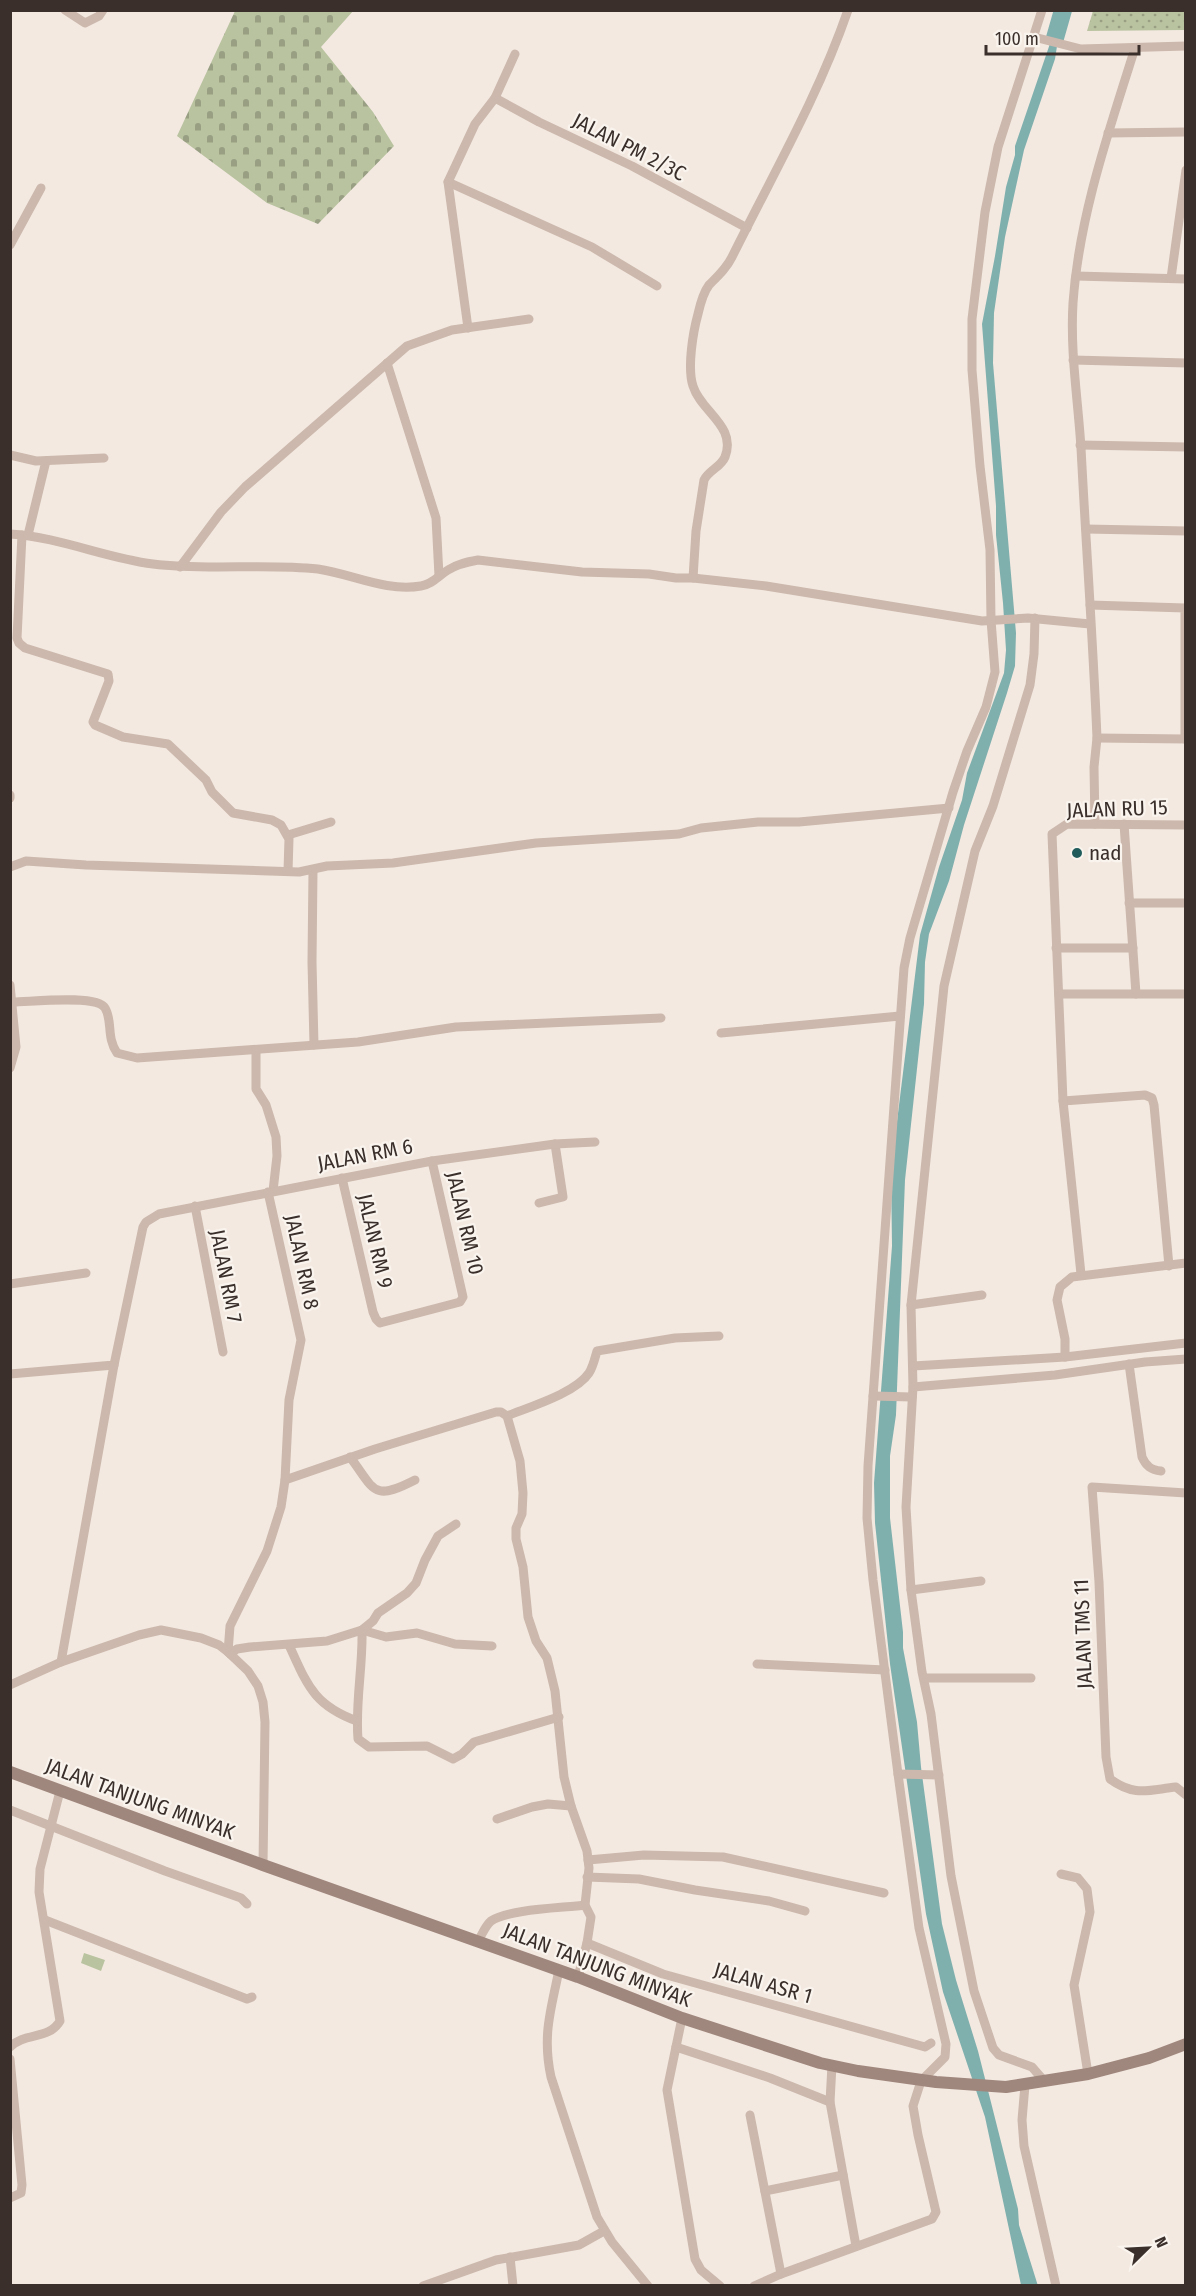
<svg xmlns="http://www.w3.org/2000/svg" width="1196" height="2296" font-family="'Fira Sans Condensed',sans-serif">
  <style>
    .grass { fill: url(#grass-dots) }
    .cemetery { fill: url(#cemetery-stones) }
    .park { fill: #bac3a0 }
    .water { fill: #80b0ae }
    .lines { fill: none; stroke-linecap: round; stroke-linejoin: round }
    .river { stroke: #80b0ae; stroke-width: 18 }
    .minor { stroke: #ccb8ac; stroke-width: 9 }
    .secondary { stroke: #a0877d; stroke-width: 12 }
    .poi-dot { fill: #205c5b; stroke: #faf4ee; stroke-width: 2 }
    .labels { text-anchor: middle; stroke-width: 4.5; stroke-linejoin: round; paint-order: stroke }
    .street-label { font-size: 21px; fill: #3a2f2b; stroke: #faf4ee }
    .poi-label { font-size: 21px; fill: #3a2f2b; stroke: #faf4ee; text-anchor: start }
  </style>
  <defs>
    <pattern id="grass-dots" width="8" height="8" patternUnits="userSpaceOnUse" patternTransform="scale(1.5)"><rect width="8" height="8" fill="#bac3a0"/><path d="M2 2h.1M6 6h.1" fill="none" stroke="#989f83" stroke-width="1.8" stroke-linecap="round"/></pattern>
    <pattern id="cemetery-stones" width="16" height="16" patternUnits="userSpaceOnUse" patternTransform="scale(1.5)"><rect width="16" height="16" fill="#bac3a0"/><path d="M2 7V4a2 2 0 0 1 4 0v3zM10 15v-3a2 2 0 0 1 4 0v3z" fill="#989f83"/></pattern>
  </defs>
  <rect width="100%" height="100%" fill="#f3e9e1"/>
  <path class="grass" d="M1093,11H1185V30L1087,31Z"/>
  <path class="cemetery" d="M354,10L321,47L373,112L394,146L318,224L267,203L177,136L235,11Z"/>
  <path class="park" d="M84,1953L105,1960L101,1971L81,1963Z"/>
  <path class="water" d="M1056,26L1060,27L1055,59L1024,150L1005,237L994,313L993,363L1016,633L1015,666L1007,693L964,825L949,881L929,934L925,962L924,1004L905,1180L896,1415L890,1456V1518L903,1632V1648L917,1722L921,1767L942,1924L956,1980L978,2051L1018,2209L1019,2225L1038,2286L1021,2285L985,2117L943,1992L926,1914L890,1664L875,1523L874,1483L892,1246L891,1170L920,935L939,867L962,800L967,773L1004,673L1006,650L1003,603L996,535V506L982,324L995,256L1006,187L1015,155V146Z"/>
  <g class="lines">
    <path class="river" d="M1055,38L1063,10"/>
    <g class="minor">
      <path d="M65,10L85,23L99,16L103,10"/>
      <path d="M1034,37L1081,49L1186,46"/>
      <path d="M495,98L539,122L632,166L747,228"/>
      <path d="M1108,133L1186,132"/>
      <path d="M448,182L592,247L657,286"/>
      <path d="M10,245L41,188"/>
      <path d="M1076,276L1186,279"/>
      <path d="M1171,278L1186,170"/>
      <path d="M468,328L448,182L475,124L495,98L515,54"/>
      <path d="M1073,360L1186,363"/>
      <path d="M387,363L436,518L439,576"/>
      <path d="M1080,445L1186,447"/>
      <path d="M10,455L36,461L104,458"/>
      <path d="M1086,529L1186,531"/>
      <path d="M10,534C60,537 105,558 153,564C208,571 263,563 318,569C352,574 386,592 421,586C433,584 438,576 448,570C457,564 467,562 478,560L582,572L649,574L676,578H693L766,586L982,621L1028,618L1090,624"/>
      <path d="M22,535L17,638L19,643L25,648L108,674L109,681L93,722L95,725L123,737L168,744L206,780L212,792L233,813L272,820L281,825L289,839L288,871"/>
      <path d="M28,535L46,461"/>
      <path d="M180,567L221,512L245,487L407,346L452,330L529,319"/>
      <path d="M693,578L696,531L704,480C709,470 721,467 725,457C737,426 701,412 693,386C687,368 693,332 698,314C700,305 703,293 709,285C718,276 726,269 732,257C772,176 818,97 848,10"/>
      <path d="M1090,605L1185,608V739"/>
      <path d="M1035,618L1034,654L1030,685L993,806L975,851L944,986L911,1305L913,1387L906,1507L911,1590L922,1672L931,1714L951,1876L974,1991L993,2048L999,2055L1032,2067L1045,2082"/>
      <path d="M1097,738L1186,739"/>
      <path d="M10,795V798"/>
      <path d="M1095,824L1094,767L1097,738C1093,641 1086,545 1081,448C1078,400 1070,352 1073,303C1079,216 1109,131 1135,48"/>
      <path d="M1124,824L1136,994"/>
      <path d="M288,835L331,822"/>
      <path d="M10,867L26,861L86,865L299,872L327,866L393,863L536,843L679,834L701,828L758,822H799L949,808"/>
      <path d="M313,870L312,962L314,1045"/>
      <path d="M1129,903H1186"/>
      <path d="M1056,948H1133"/>
      <path d="M10,985L16,1047L10,1068"/>
      <path d="M1059,994H1186"/>
      <path d="M13,1002C30,1002 97,994 105,1008C113,1021 106,1037 117,1053L137,1058L358,1042L456,1027L661,1018"/>
      <path d="M721,1033L900,1016"/>
      <path d="M256,1050V1089L266,1105L276,1137L277,1156L273,1191"/>
      <path d="M1063,1101L1145,1095L1152,1098L1154,1105L1169,1266"/>
      <path d="M342,1178L373,1312L376,1319L380,1323L460,1302L463,1297L432,1161"/>
      <path d="M539,1203L563,1197L555,1144"/>
      <path d="M195,1206L223,1352"/>
      <path d="M1081,1274L1063,1101L1052,834L1067,824L1186,825"/>
      <path d="M10,1284L86,1273"/>
      <path d="M911,1305L982,1295"/>
      <path d="M1065,1357V1339L1057,1300L1060,1287L1072,1277L1186,1263"/>
      <path d="M1129,1364L1142,1457C1146,1466 1151,1470 1161,1471"/>
      <path d="M913,1366L1065,1357L1186,1343"/>
      <path d="M10,1374L114,1365L143,1227L146,1222L159,1214L432,1161L555,1144L595,1142"/>
      <path d="M913,1387L1055,1375L1145,1362L1186,1359"/>
      <path d="M873,1396L912,1397"/>
      <path d="M507,1416C529,1407 576,1393 589,1373C593,1367 595,1358 597,1351L675,1338L719,1336"/>
      <path d="M350,1457C375,1490 372,1502 415,1480"/>
      <path d="M285,1480L375,1449L496,1412H501L507,1416L520,1461L523,1493L522,1514L516,1528V1539L523,1567L528,1617L536,1641L547,1658L555,1691L564,1777L571,1806L587,1851L589,1868L585,1905L591,1917L587,1943L578,1977"/>
      <path d="M1186,1493L1092,1487L1099,1582L1106,1757L1110,1779C1135,1797 1148,1790 1176,1787L1186,1795"/>
      <path d="M911,1590L981,1581"/>
      <path d="M362,1630C363,1667 355,1703 358,1739L369,1747L427,1746L453,1759L462,1754L474,1742L559,1717"/>
      <path d="M362,1630L386,1637L417,1633L455,1644L492,1646"/>
      <path d="M289,1645C307,1684 313,1705 357,1721"/>
      <path d="M228,1652L230,1626L267,1551L281,1507L285,1480L289,1400L301,1340L268,1192"/>
      <path d="M230,1654L237,1649L250,1647L327,1641L362,1630L373,1621L378,1613L407,1593L416,1583L425,1560L438,1536L456,1524"/>
      <path d="M61,1662L114,1365"/>
      <path d="M757,1664L885,1670"/>
      <path d="M924,1678H1031"/>
      <path d="M10,1685L61,1662L139,1635L161,1630L201,1638L219,1645L228,1652L248,1671L258,1686L263,1702L265,1722L263,1865"/>
      <path d="M898,1774L939,1775"/>
      <path d="M10,1810L165,1871L241,1898L247,1904"/>
      <path d="M497,1819L532,1807L548,1804L571,1806"/>
      <path d="M588,1860L644,1855L723,1857L884,1893"/>
      <path d="M1061,1874L1078,1878L1087,1889L1090,1912L1074,1985L1088,2074"/>
      <path d="M587,1877L639,1879L695,1890L769,1901L805,1911"/>
      <path d="M45,1920L247,1999L252,1997"/>
      <path d="M478,1941C482,1935 485,1926 491,1921C508,1909 563,1908 585,1905"/>
      <path d="M587,1943L663,1974L925,2047L931,2043"/>
      <path d="M559,1970C551,2010 542,2035 551,2077L597,2217L612,2242L648,2286"/>
      <path d="M682,2018L667,2090L695,2259L701,2270L720,2286"/>
      <path d="M10,2047C25,2032 49,2040 60,2021L39,1892L40,1869L60,1791"/>
      <path d="M676,2047L770,2078L830,2102"/>
      <path d="M10,2059L22,2185L21,2193L10,2198"/>
      <path d="M832,2065L830,2102L856,2246"/>
      <path d="M1025,2085L1022,2120L1024,2146L1056,2286"/>
      <path d="M750,2115L781,2274"/>
      <path d="M765,2191L843,2175"/>
      <path d="M510,2257L513,2286"/>
      <path d="M423,2286L496,2260L579,2245L604,2231"/>
      <path d="M754,2286L781,2274L932,2219L936,2212L918,2135L913,2106L921,2081L945,2057L946,2044L919,1928L898,1774L873,1580L867,1518L868,1466L904,968L910,938L953,792L967,751L986,707L995,672L991,620L990,550L980,466L972,370V319L985,212L998,147L1042,10"/>
    </g>
    <path class="secondary" d="M10,1772L263,1865L578,1977L682,2018L820,2063L858,2071L936,2082L1006,2087L1088,2074L1149,2058L1186,2044"/>
  </g>
  <circle class="poi-dot" cx="1077" cy="853" r="6"/>
  <g class="labels">
    <g class="street-label">
      <text transform="translate(629 147) rotate(27)" y="7">JALAN PM 2/3C</text>
      <text transform="translate(1117 809) rotate(-2)" y="7">JALAN RU 15</text>
      <text transform="translate(365 1155) rotate(-11)" y="7">JALAN RM 6</text>
      <text transform="translate(465 1223) rotate(77)" y="7">JALAN RM 10</text>
      <text transform="translate(375 1241) rotate(77)" y="7">JALAN RM 9</text>
      <text transform="translate(302 1262) rotate(78)" y="7">JALAN RM 8</text>
      <text transform="translate(226 1276) rotate(79)" y="7">JALAN RM 7</text>
      <text transform="translate(1083 1634) rotate(-92)" y="7">JALAN TMS 11</text>
      <text transform="translate(140 1799) rotate(20)" y="7">JALAN TANJUNG MINYAK</text>
      <text transform="translate(597 1965) rotate(21)" y="7">JALAN TANJUNG MINYAK</text>
      <text transform="translate(763 1983) rotate(16)" y="7">JALAN ASR 1</text>
    </g>
    <g class="poi-label">
      <text x="1089" y="860">nad</text>
    </g>
  </g>
  <rect width="1196" height="2296" fill="none" stroke="#3a2f2b" stroke-width="24"/>
  <g transform="translate(1148 2248) rotate(66)" stroke="#faf4ee" stroke-width="4.5" paint-order="stroke">
  <path d="M0-4.5L10 22L0 15L-10 22Z" fill="#3a2f2b"/>
  <text y="-9" font-size="16" font-weight="bold" text-anchor="middle" fill="#3a2f2b">N</text>
  </g>
  <path d="M986 45v9h153v-9" fill="none" stroke="#3a2f2b" stroke-width="3"/>
  <text x="995" y="45" font-size="18" fill="#3a2f2b" stroke="#faf4ee" stroke-width="4.5" paint-order="stroke">100 m</text>
</svg>
